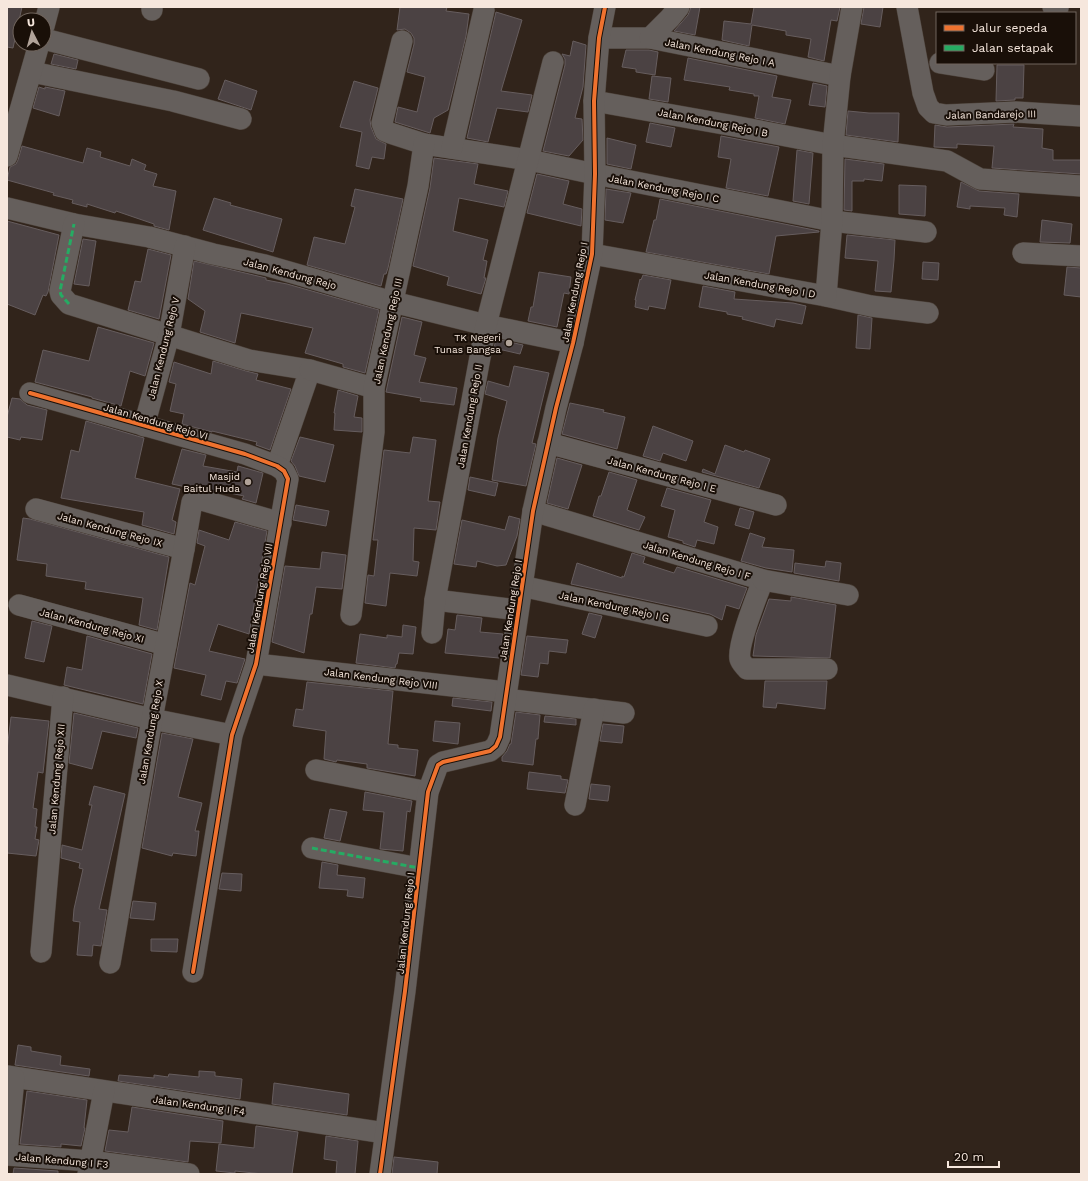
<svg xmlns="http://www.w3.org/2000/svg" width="1088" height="1181" font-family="'Work Sans',sans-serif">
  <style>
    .building { fill: #4b4243; stroke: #665d5e }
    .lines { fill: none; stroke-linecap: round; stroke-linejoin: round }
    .minor-casing { stroke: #4b4038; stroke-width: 22 }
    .minor { stroke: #655f5c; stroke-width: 21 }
    .quiet { stroke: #26ab63; stroke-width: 3; stroke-dasharray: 6 3; stroke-linecap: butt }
    .cycleway-casing { stroke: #190f08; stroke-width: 6 }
    .cycleway { stroke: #ef722f; stroke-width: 4 }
    .poi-dot { fill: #b1a399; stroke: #190f08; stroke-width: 1.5 }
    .labels { text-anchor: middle; stroke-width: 4; stroke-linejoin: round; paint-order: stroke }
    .street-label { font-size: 10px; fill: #f6e7dd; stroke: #190f08 }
    .poi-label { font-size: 10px; fill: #f6e7dd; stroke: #190f08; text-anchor: end }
  </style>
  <rect width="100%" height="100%" fill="#31241b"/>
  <g class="building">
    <path d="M7,7H22L13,48L7,47Z"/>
    <path d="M400,7H447L446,11L469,14L466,36L448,110L434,118L430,133L395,122L398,107L417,112L425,77L407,72L414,44V38L411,33L405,29L397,30Z"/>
    <path d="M691,7H700L695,35L674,31L688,15Z"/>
    <path d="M754,7H840L837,21L831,20L824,61L808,57L811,39L786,35V31L752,25L749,46L722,40L724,21L751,24Z"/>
    <path d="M864,7H883L880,27L861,24Z"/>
    <path d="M496,12L522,20L501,91L532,95L528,112L497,108L488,142L467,138Z"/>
    <path d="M573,41L586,45L583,87L575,118L582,119L583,140L569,156L543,151L565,65V59L562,54L570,56Z"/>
    <path d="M626,50H649L658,52L655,75L636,72V69L622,67Z"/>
    <path d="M54,54L78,60L76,69L51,64Z"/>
    <path d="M688,58L777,76L772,97L791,100L785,124L755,118L759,96H754V94L729,90L730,87L684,80Z"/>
    <path d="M997,65H1024L1023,98H1015V100L996,101Z"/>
    <path d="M652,76L671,78L668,102L649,99Z"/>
    <path d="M225,80L257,91L251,110L218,99Z"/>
    <path d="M354,81L378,88L370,120L371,127L376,139L386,144L384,159L372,157L369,169L356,166L362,132L340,127Z"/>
    <path d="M813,83L827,86L825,107L809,105Z"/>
    <path d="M39,87L45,89V87L65,91L59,116L33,108Z"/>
    <path d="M848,111L869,113H899L898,142L846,135Z"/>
    <path d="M650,123L675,128L671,147L646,142Z"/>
    <path d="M1014,124L1013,127L1043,129L1042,148L1053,150V160H1081V174L992,168L994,146L957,144V148L934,147L935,125L947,127Z"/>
    <path d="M721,136L779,147L768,196L726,188L731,159L718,157Z"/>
    <path d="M607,138L636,145L631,169L607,164Z"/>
    <path d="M22,146L83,163L87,148L101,152L100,157L130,166L132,159L146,165L144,170L157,174L153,186L176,191L169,230L154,226V224L116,211L115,213L87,204V207L72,203L73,200L53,195L54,193L7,180L10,167L16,164L18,160Z"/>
    <path d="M797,150L813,153L809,204L793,201Z"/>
    <path d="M434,158L478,164L474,184L508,191L504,207L459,198L453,231L488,240L483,260L487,261L484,278H486L481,294L447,285L449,277L413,266L430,188Z"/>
    <path d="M845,159L884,164L882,181L864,179V181H852V211L844,210Z"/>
    <path d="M537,174L569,181L563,204L582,209L581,226L527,213Z"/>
    <path d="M961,182L979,191L1019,194L1017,217L1004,215L1005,208L970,206V209L957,207Z"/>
    <path d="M899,185L926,186L925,216L899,214Z"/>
    <path d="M355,189L403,199L388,268L386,274H384L381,286L307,265L314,237L345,244L355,207L351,206Z"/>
    <path d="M606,189L631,193L623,223L605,220Z"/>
    <path d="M214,198L231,203L230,205L282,219L273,252L203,230Z"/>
    <path d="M660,199L819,231V232L776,236L769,274L646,252L654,220H656Z"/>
    <path d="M1042,220L1072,224L1070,243L1040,242Z"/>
    <path d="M7,221L59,235L48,292L46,296L43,295L35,315L7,304Z"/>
    <path d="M847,235L895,240L894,260L891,292L875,291L878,261L845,258Z"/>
    <path d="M83,239L96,241L89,286L74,284Z"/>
    <path d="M148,249L171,255L159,319L128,310L135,281L141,282Z"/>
    <path d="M194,261L262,277L266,278V280L287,284L379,310L365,373L343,367V364L305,353L313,328L241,313L235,343L200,332L205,311L188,299Z"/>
    <path d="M923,262L939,263L938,280L922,279Z"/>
    <path d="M1067,267L1081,268V297L1064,295Z"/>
    <path d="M539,272L571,277L569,294L564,293L557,327L528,321L531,307H533Z"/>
    <path d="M643,275L671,280L665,309L649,306L648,310L635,307L636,300H635L640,279L641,280Z"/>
    <path d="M703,286L735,292L734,299L793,303L806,306L802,324L776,319L774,327L742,319L743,317L727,314V312L699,307Z"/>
    <path d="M858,315L872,318L870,349L856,348Z"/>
    <path d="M402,317L422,322L414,355L426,358L419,382L457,388L454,405L420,401L421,398L386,392Z"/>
    <path d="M98,327L154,343L145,376L130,371L121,406L92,398V397L35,382L43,350L89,361Z"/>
    <path d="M496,339L523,345L520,354L494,348Z"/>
    <path d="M213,361L246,371L258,374L256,380L291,389L270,450L256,445L257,442L212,431V432L182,424L184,414L170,411L176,384L169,382L174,362L211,374Z"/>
    <path d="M514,366L549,373L532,443L536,444L526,486L492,480L498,438L507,401L485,394L488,381L509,387Z"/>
    <path d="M338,390L358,396L354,417L362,418V432L334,430L335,413H334Z"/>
    <path d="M12,398L20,399L27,405L47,410L42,440L21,437L20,440L7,437V417Z"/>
    <path d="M570,403L604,410L603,412L625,417L617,449L562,434Z"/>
    <path d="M86,421L144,438L135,478L180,489L172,520L176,522L174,534L142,525L144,512L61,498L71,450L79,452Z"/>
    <path d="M653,426L693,441L686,461L663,453L660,461L643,456Z"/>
    <path d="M300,437L334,445L325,482L299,476L295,466L291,461Z"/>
    <path d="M413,437L436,440L428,501L440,502L436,530L414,528L413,561L419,562L417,576L390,573L386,606L365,603L368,575L374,576L378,540H373L384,450L410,453Z"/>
    <path d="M725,445L744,452L745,450L770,459L759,488L702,472L703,469L715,474Z"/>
    <path d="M182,449L206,455L203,466L237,472L238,466L263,473L256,503L242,499L244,496L216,490L215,492L201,487L191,488L172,484Z"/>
    <path d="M557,458L582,465L568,509L547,503Z"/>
    <path d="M609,472L637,480L627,510L645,517L639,530L593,516L599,496H601Z"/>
    <path d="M470,477L498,483L495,496L468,490Z"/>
    <path d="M667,488L711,500L704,522L718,527L714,544L697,540L695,547L683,543V541L668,537L675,510L661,506Z"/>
    <path d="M296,505L329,511L326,526L293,520Z"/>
    <path d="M740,508L754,512L749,529L735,525Z"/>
    <path d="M509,516L520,519L517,536L506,565L497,566L477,561L476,567L454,564L462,520L505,530Z"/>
    <path d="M23,518L30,519L169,557L157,630L139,625L143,598L85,589L86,582L46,576L47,564L17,560Z"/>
    <path d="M235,522L267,531L249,634L218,624L209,651L245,659L237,683L226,681L221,700L201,695L206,675L174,668L190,583L195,585L205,546L197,543L199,530L229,540Z"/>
    <path d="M750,533L765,538L762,547L794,550L792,572L766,568L741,561Z"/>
    <path d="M322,552L346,555L342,589L316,587L312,614H310L304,653L272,642L285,566L320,569Z"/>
    <path d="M632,553L645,557L643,563L674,573L677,567L747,588L739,609L726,605L722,620L710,614L571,584L577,563L622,578V576L624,577Z"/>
    <path d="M826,561L841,563L839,581L794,573L795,563L825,567Z"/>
    <path d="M791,597L836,605L830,658L753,656L756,635L769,599L791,601Z"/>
    <path d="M589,613L602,616L595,638L582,634Z"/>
    <path d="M457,615L482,618L480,632L503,634L499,658L445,653L448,629L455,630Z"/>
    <path d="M32,621L52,626L44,662L25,658Z"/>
    <path d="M403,625L416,627L413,654L399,653L397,664H396L395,668L356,663L360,634L387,638V635L402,637Z"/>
    <path d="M87,636L152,654L143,704L64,685L67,667L82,670Z"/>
    <path d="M527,636L568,640L566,653L549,651L548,664L540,663L538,677L521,675Z"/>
    <path d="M765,681H827L825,709L777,703L776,708L763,707Z"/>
    <path d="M307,682L393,691L388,744L398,745V748L418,750L415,776L367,768V764L337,760L336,762L324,759L326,731L293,726L296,709L303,710Z"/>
    <path d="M453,698L492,702L491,711L452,706Z"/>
    <path d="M516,712L540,715L538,739H536L533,765L502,761V757L507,751L510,744H511Z"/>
    <path d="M74,713L138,728L136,738L102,731L92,769L69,763Z"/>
    <path d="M545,716L576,719V725L544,722Z"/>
    <path d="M11,717L49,721L43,773L38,772L33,808L37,809L35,827H37L35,839L39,840L36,856L7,853V750Z"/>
    <path d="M435,721L460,723L458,744L433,741Z"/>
    <path d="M603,724L624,726L622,743L600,741Z"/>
    <path d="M162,733L193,739L178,797L202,803L195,831H199L196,856L173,853L172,856L142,848Z"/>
    <path d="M529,772L561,776V779L568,780L565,793L527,789Z"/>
    <path d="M591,784L610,786L608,801L589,799Z"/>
    <path d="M94,786L125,794L99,909L107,910L101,946L93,945L92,956L77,955L80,922L73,921L74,909L83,869L79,868L80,863L61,858L62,845L82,850L92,805H89Z"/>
    <path d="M365,792L412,801L410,812L407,811L403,851L380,849L384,812L363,810Z"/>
    <path d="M330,809L347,812L340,841L324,838Z"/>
    <path d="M322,862L338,865L337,875L365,878L363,898L347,896L348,890L319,888Z"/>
    <path d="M222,873L242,874L241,891L219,889Z"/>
    <path d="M133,901L156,903L154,920L130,918Z"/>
    <path d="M151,939H178L177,952L151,951Z"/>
    <path d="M18,1045L31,1047V1051L61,1056L60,1065L90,1069L89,1076L15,1065Z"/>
    <path d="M199,1071L215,1072V1076L242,1079L240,1099L118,1081L119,1075L154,1078V1075L168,1077L169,1074L199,1077Z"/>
    <path d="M274,1083L349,1094L347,1115L272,1104Z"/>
    <path d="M27,1091L87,1100L84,1128H85L81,1146L61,1144V1147L20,1144Z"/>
    <path d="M132,1107L223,1121L221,1143L190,1141L188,1162L105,1151L109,1130L128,1132Z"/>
    <path d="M256,1126L298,1132L292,1174H263L235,1171V1173L216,1171L219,1144L254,1148Z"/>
    <path d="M326,1136L358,1141L355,1174H336L337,1161L324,1159Z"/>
    <path d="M394,1157L438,1162L437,1174H392Z"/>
    <path d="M14,1168L58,1171V1174H13Z"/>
  </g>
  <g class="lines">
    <defs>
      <g id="minor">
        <path d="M907,7L923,93L928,107L934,113L946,115L1016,112L1081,116"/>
        <path d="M1053,7L1058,8"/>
        <path d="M152,10V7"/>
        <path d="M44,26L49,7"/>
        <path d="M599,38H650L840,76"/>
        <path d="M650,38L670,18L679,7"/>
        <path d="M44,39L199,79"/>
        <path d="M402,41L382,123L385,131L390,133L424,144L529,160L595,174L832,221L926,232"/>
        <path d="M940,63L984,70"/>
        <path d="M32,72L173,101L241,119"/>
        <path d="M594,101L729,125L833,145L947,161L980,179L1081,186"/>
        <path d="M452,148L484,10"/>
        <path d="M7,156L39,44"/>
        <path d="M7,208L74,224L149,237L213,254L265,265L393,302L486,325L573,343"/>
        <path d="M74,224L60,291L61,295L69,304L249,360L310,370L277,466"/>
        <path d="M1023,253L1081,256"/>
        <path d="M592,254L826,296L871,306L928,313"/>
        <path d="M826,296L832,221L833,145L840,76L852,7"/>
        <path d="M310,370L374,388"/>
        <path d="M30,393L245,454L277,466L284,471L288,479L256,664L232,735L193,972"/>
        <path d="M144,426L169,335L185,246"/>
        <path d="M548,443L776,505"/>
        <path d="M36,509L184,549"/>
        <path d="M533,511L763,580C757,596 737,645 740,659C741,663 745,666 747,669H827"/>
        <path d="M763,580L848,595"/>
        <path d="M521,586L707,626"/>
        <path d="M435,600L518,610"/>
        <path d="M19,605L166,645"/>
        <path d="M351,615L374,432V388L418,186L424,144"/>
        <path d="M432,633L435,600L486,325L553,62"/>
        <path d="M256,664L506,692"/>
        <path d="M7,685L152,719L232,735"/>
        <path d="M505,699L624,713"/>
        <path d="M316,770L428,792"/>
        <path d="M575,805L594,709"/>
        <path d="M312,848L419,868"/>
        <path d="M41,952L63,697"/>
        <path d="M110,963L152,719L184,549L192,502L195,499H198L281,523"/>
        <path d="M7,1076L385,1133"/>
        <path d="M7,1154L14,1078"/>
        <path d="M7,1155L90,1161L189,1174"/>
        <path d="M88,1174L104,1091"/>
        <path d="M380,1174L405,991L428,792L438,765L443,762L490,751L496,746L500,737L533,511L556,408L573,343L592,254L595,174L594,101L599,38L605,7"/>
      </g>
    </defs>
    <use href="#minor" class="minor-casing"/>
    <use href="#minor" class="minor"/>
    <g class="quiet">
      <path d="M69,304L61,295L60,291L74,224"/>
      <path d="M312,848L419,868"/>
    </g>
    <defs>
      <g id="cycleway">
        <path d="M30,393L245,454L277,466L284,471L288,479L256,664L232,735L193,972"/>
        <path d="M380,1174L405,991L428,792L438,765L443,762L490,751L496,746L500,737L533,511L556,408L573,343L592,254L595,174L594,101L599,38L605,7"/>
      </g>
    </defs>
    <use href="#cycleway" class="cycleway-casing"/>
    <use href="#cycleway" class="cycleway"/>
  </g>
  <g class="poi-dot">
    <circle cx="509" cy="343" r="4"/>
    <circle cx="248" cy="482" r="4"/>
  </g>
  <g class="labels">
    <g class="street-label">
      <text transform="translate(720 52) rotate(11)" y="4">Jalan Kendung Rejo I A</text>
      <text transform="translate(991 114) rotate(-1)" y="4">Jalan Bandarejo III</text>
      <text transform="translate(713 122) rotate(11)" y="4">Jalan Kendung Rejo I B</text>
      <text transform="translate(664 188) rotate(11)" y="4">Jalan Kendung Rejo I C</text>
      <text transform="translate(290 273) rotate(15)" y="4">Jalan Kendung Rejo</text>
      <text transform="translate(760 284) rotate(10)" y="4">Jalan Kendung Rejo I D</text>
      <text transform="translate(574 292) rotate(-79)" y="4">Jalan Kendung Rejo I</text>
      <text transform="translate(387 331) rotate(-78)" y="4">Jalan Kendung Rejo III</text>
      <text transform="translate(163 348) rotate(-76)" y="4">Jalan Kendung Rejo V</text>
      <text transform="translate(469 416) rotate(-80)" y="4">Jalan Kendung Rejo II</text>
      <text transform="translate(156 421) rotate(16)" y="4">Jalan Kendung Rejo VI</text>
      <text transform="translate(662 474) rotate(15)" y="4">Jalan Kendung Rejo I E</text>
      <text transform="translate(110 529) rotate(15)" y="4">Jalan Kendung Rejo IX</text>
      <text transform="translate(697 560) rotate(17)" y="4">Jalan Kendung Rejo I F</text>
      <text transform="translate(259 598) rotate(-80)" y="4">Jalan Kendung Rejo VII</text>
      <text transform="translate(614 606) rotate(12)" y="4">Jalan Kendung Rejo I G</text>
      <text transform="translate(510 610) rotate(-81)" y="4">Jalan Kendung Rejo I</text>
      <text transform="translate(92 625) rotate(15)" y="4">Jalan Kendung Rejo XI</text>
      <text transform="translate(381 678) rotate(7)" y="4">Jalan Kendung Rejo VIII</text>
      <text transform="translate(150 732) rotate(-80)" y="4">Jalan Kendung Rejo X</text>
      <text transform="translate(56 779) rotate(-85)" y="4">Jalan Kendung Rejo XII</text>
      <text transform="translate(405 923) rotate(-84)" y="4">Jalan Kendung Rejo I</text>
      <text transform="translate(199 1105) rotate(8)" y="4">Jalan Kendung I F4</text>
      <text transform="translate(62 1160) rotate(5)" y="4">Jalan Kendung I F3</text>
    </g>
    <g class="poi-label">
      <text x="501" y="341">TK Negeri<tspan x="501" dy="12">Tunas Bangsa</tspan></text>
      <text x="240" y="480">Masjid<tspan x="240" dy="12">Baitul Huda</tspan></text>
    </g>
  </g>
  <rect width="1088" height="1181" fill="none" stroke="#f6e7dd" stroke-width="16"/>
  <rect x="936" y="12" width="140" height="52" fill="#190f08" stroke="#71655d"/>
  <rect x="944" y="25" width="20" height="6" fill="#ef722f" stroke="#71655d"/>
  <text x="972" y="32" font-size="12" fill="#f6e7dd">Jalur sepeda</text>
  <rect x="944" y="45" width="20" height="6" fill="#26ab63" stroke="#71655d"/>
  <text x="972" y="52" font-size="12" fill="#f6e7dd">Jalan setapak</text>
  <g transform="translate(32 32) rotate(354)"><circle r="19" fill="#190f08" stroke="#71655d"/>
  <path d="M0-3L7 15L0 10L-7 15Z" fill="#b1a399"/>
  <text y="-6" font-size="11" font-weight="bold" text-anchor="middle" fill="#f6e7dd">U</text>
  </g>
  <path d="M948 1161v6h51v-6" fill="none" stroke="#f6e7dd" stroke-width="2"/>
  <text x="954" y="1161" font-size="12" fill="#f6e7dd" stroke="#190f08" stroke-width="3" paint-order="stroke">20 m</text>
</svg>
